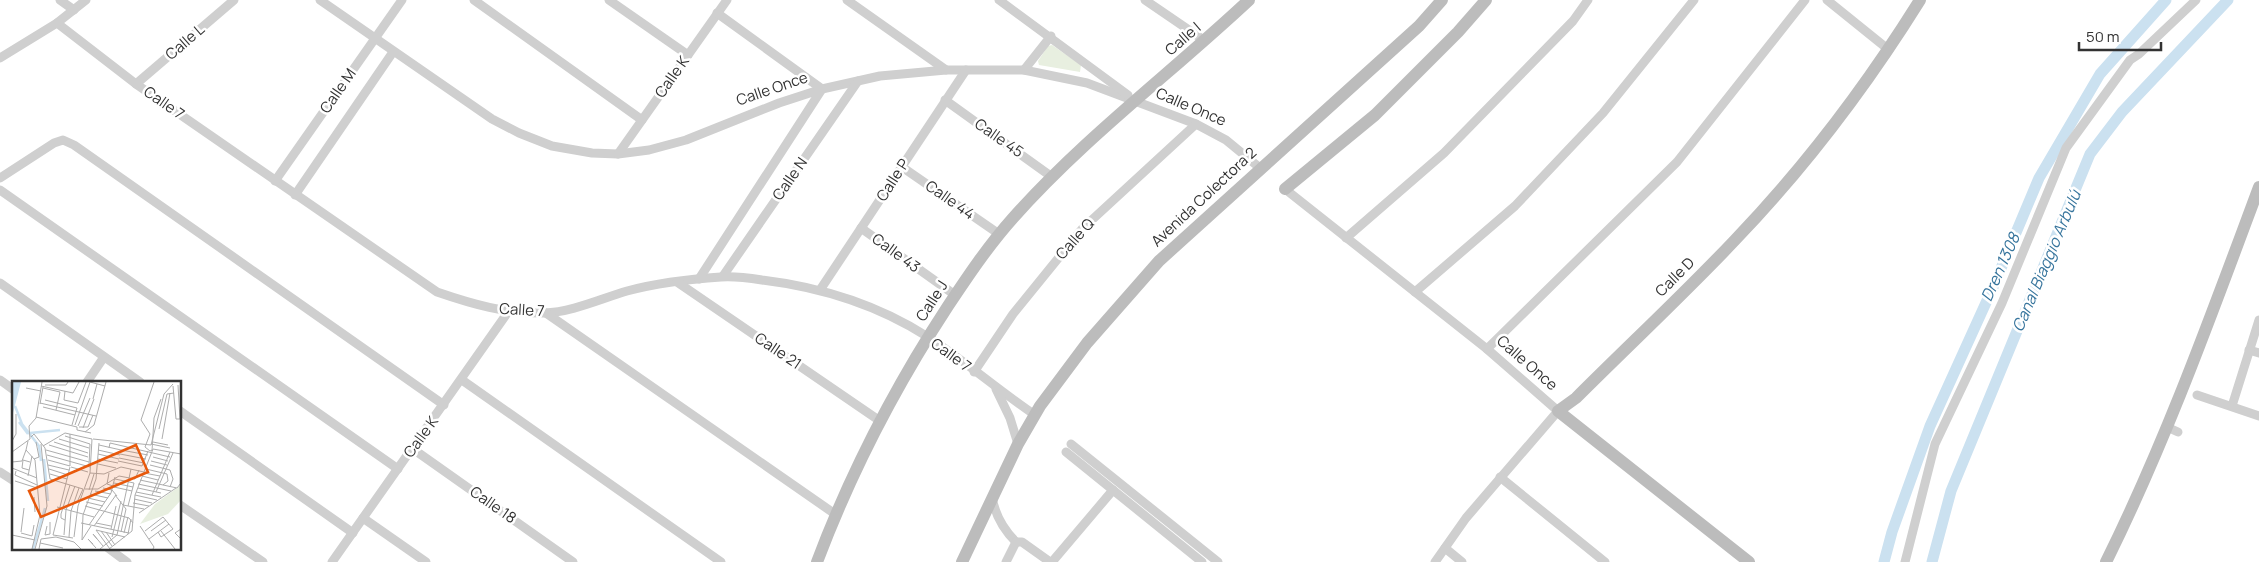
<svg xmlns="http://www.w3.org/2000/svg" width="2259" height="562" font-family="Manrope,sans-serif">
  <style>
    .green { fill: #e8efe0 }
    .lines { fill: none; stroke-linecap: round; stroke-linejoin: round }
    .canal { stroke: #cbe1f0; stroke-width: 11 }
    .street { stroke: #cfcfcf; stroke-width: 9 }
    .secondary { stroke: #bcbcbc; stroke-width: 12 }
    .labels { text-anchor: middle; stroke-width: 5; stroke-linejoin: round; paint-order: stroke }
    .street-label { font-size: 15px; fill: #323232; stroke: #fff }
    .water-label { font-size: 16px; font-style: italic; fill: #37759d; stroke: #fff }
    .inset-river { fill: none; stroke: #cbe1f0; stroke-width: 2.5 }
    .inset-road { fill: none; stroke: #adadad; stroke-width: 1 }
    .view { fill: #e8590c; fill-opacity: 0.15; stroke: #e8590c; stroke-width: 2.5 }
    .inset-edge { fill: none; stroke: #323232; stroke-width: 2.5 }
  </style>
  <rect width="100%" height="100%" fill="#fff"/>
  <path class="green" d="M1052,45L1081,65L1080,72L1039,65L1038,61L1048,46Z"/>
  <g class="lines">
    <g class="canal">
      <path d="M1884,562L1892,532L1930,426L1994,285L2039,178L2100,74L2166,0"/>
      <path d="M1932,562L1951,491L2090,154L2122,112L2228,0"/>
    </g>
    <g class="street">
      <path d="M60,0L74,10"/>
      <path d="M320,0L492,119L519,133L552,146L592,153L618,154L649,150L686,140L779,103L822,89L880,76L946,70H1024L1087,83L1196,124L1226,140L1260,168"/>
      <path d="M474,0L642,120"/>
      <path d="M609,0L688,55"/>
      <path d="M847,0L946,70"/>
      <path d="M999,0L1128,95"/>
      <path d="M1145,0L1205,41"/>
      <path d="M1827,0L1889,50"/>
      <path d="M57,23L136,84L437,292C472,304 506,314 544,313C572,312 600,299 627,291C657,283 690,279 721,277C734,276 749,278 762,280C820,287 878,305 928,337C965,361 998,390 1035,415"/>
      <path d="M0,58L57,23L86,0"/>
      <path d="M1024,70L1051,36"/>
      <path d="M136,84L234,0"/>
      <path d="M945,100L1052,177"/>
      <path d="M618,154L727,0"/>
      <path d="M902,167L999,234"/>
      <path d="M0,178L54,143L63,140L74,145L444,405"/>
      <path d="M275,181L402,0"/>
      <path d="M1285,189L1487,349L1558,411L1466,518L1435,562"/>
      <path d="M0,190L398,469"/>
      <path d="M295,195L393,52"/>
      <path d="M861,228L955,295"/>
      <path d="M1346,238L1444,153L1573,21L1588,0"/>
      <path d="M723,276L858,81"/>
      <path d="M699,279L822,89L717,13"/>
      <path d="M677,282L880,421"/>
      <path d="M0,283L140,382"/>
      <path d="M820,290L966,70"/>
      <path d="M1415,292L1515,206L1603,113L1694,0"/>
      <path d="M546,313L835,514"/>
      <path d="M1487,349L1677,162L1805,0"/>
      <path d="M2249,350L2259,353"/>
      <path d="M974,372L1013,314L1082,229L1196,124"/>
      <path d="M0,380L14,390"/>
      <path d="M462,380L721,562"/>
      <path d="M87,382L104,357"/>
      <path d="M996,389L1010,418L1018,444"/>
      <path d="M2197,395L2259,416"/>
      <path d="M2232,406L2259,320"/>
      <path d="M180,411L353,533"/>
      <path d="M2167,427L2178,432"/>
      <path d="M1071,444L1218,562"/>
      <path d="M413,449L573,562"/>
      <path d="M1066,452L1202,562"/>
      <path d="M0,472L14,481"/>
      <path d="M1500,477L1605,562"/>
      <path d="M992,497C995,515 1003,529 1016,542"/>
      <path d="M180,505L263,562"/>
      <path d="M363,518L426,562"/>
      <path d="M1016,542H1022L1050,562"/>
      <path d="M108,548L127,562"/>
      <path d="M1445,548L1462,562"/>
      <path d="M332,562L508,312"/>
      <path d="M1006,562L1016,542"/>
      <path d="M1052,562L1113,490"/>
      <path d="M1905,562L1935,444L2002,303L2066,148L2130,60L2139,54L2196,0"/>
    </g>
    <g class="secondary">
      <path d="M1285,189L1375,115L1458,32L1486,0"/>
      <path d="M817,562C851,472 895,387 948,306C968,276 988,246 1013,218C1084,138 1171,73 1249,0"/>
      <path d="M962,562L1018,444L1040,406L1087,343L1159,261L1419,26L1442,0"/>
      <path d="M1749,562L1558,411L1576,398C1629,345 1684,294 1735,240C1804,168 1867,85 1920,0"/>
      <path d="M2106,562C2166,441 2212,313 2259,187"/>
    </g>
  </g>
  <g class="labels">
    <g class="street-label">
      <text transform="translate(1183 39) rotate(-41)" y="5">Calle I</text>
      <text transform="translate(185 42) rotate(-41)" y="5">Calle L</text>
      <text transform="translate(672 77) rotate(-55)" y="5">Calle K</text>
      <text transform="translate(772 89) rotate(-19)" y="5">Calle Once</text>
      <text transform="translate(338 91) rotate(-55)" y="5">Calle M</text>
      <text transform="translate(164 103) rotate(35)" y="5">Calle 7</text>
      <text transform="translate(1191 107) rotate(23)" y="5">Calle Once</text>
      <text transform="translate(999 138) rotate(35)" y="5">Calle 45</text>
      <text transform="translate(790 179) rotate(-55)" y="5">Calle N</text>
      <text transform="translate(893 180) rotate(-57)" y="5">Calle P</text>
      <text transform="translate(1204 197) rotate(-43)" y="5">Avenida Colectora 2</text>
      <text transform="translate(950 200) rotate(35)" y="5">Calle 44</text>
      <text transform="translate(1075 239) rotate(-48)" y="5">Calle Q</text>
      <text transform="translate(896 253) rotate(36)" y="5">Calle 43</text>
      <text transform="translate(1675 277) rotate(-45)" y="5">Calle D</text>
      <text transform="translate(932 301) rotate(-57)" y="5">Calle J</text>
      <text transform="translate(522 310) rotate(3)" y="5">Calle 7</text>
      <text transform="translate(778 351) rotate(34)" y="5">Calle 21</text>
      <text transform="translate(951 355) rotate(36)" y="5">Calle 7</text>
      <text transform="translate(1527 363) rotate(41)" y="5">Calle Once</text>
      <text transform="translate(421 437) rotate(-54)" y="5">Calle K</text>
      <text transform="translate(493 505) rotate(35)" y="5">Calle 18</text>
    </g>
    <g class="water-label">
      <text transform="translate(2046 261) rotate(-67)" y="6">Canal Biaggio Arbulú</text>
      <text transform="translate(2000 267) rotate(-66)" y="6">Dren 1308</text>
    </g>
  </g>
  <g transform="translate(12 381)">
    <rect width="169" height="169" fill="#fff"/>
    <path d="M169,104V119L156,133L128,143L143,123Z" fill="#e8efe0"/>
    <path d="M0,1H9L0,36Z" fill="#cbe1f0"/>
    <path class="inset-river" d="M3,25L10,43L27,65L29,80M7,41L16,53M18,52L48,49M32,78L36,120M21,168L33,127"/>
    <path class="inset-road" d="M78,1L93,5M33,4H54L56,1M166,4L168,38M29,5L61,12L67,1M161,5L164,38H169M14,7L29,10M31,7L48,11L44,29M53,10L52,19L66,22L74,1M81,18L85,3M33,19L65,27L60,44M28,22L84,35M28,23L31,6M31,26L63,34M24,36L65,46M63,44L78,1M66,45L78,17M65,46V49L79,52M67,46H76L81,34M71,47L82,18M147,48L155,13L162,12M73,51L82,44L94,1M53,55L78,63L77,85M19,56L22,53L33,67L38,98L71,108L66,119M47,58L77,67M81,58L139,64L152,13L161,3M150,58L158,12M0,60L4,53V33M16,60L14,69L23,79L28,134L20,168M42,61L76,72M141,61L156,64M139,63L158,67M37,64L76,76M87,64L109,69M31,65L53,52L80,58L78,92L66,125L62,156M97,67L98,62L158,76M34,69L77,81M86,69L108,74M109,69L136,74M140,69L138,70L133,66L138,53L129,39L142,1M140,70L142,37L149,18M0,71L18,58L17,45L24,37L30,1M86,73L107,78M108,73L134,78M35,74L78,86M141,76L156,80M107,77L132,82M22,78L27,76L24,61M86,78L106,82M36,79L58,85M106,80L130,85L136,70M139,80L155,84M0,81L10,80L14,69M86,83L104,87M36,84L57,89M138,84L158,89L161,98L158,106M58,85V53M59,86L76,91M0,87L25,97M37,88L56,94M134,88L155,93L156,100L151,104M17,89L10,87L11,79L18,81M4,90L3,94L25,104M78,92L92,93L109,86L132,91M97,92L95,103L101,105M132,92L148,95M38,93L55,98M16,95L20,75M130,95L146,99M103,98L122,102L116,125M128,99L165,107L169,102M3,100L25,107M102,102L121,106M126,103L159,110M102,106L120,110M91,107L100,109L105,115M126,107L149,112M73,108H86L107,95L123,98L127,89M77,109L82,93M83,110L99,113M124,111L149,116M144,111L161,72M78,113L96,117M103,114L114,128L109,151M123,114L145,119M140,114L158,71M22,116L23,131M76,117L93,121M122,118L140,122M74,121L91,125M121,122L137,125M111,124L132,128M73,125L117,137L121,142M45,126L82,136M127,132L164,107M53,139L49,137V133L58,104M69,142L117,152M84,142L99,145M77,144L99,112L103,96M35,145L33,154L38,153V141M82,145L104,114M128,145L142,166L141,168M99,148L104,125M169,148L163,152L169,158M84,149L113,156M84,149L98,168M89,150L100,165M133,150L151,136L161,148L149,156L146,151M139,150L154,139M149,150L163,168M9,151L12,127M94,151L103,164M9,152L20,155L22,144M112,152L116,136M116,153L119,138M0,154L23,159M41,154L58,86M41,154L61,157M52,154L54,129L63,105M57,156L59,130L67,107M100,156L109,120M85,158L81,153L91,165M137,158L157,143M70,159L71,134L84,98L87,62M70,159L79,145M28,162L51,167M81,163L76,158L84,167M23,168L35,125L29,63M27,168L29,158L44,156L62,161L69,168M88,168L105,154L119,88M97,168L120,150L123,114L141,68L169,73"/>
    <path class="view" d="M124,64L136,91L29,136L17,110Z"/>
    <rect width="169" height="169" class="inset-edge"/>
  </g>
  <path d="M2079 42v8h82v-8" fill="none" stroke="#323232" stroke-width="2.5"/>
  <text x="2086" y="42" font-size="15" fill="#323232" stroke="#ffffff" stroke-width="4" paint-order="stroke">50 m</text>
</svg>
